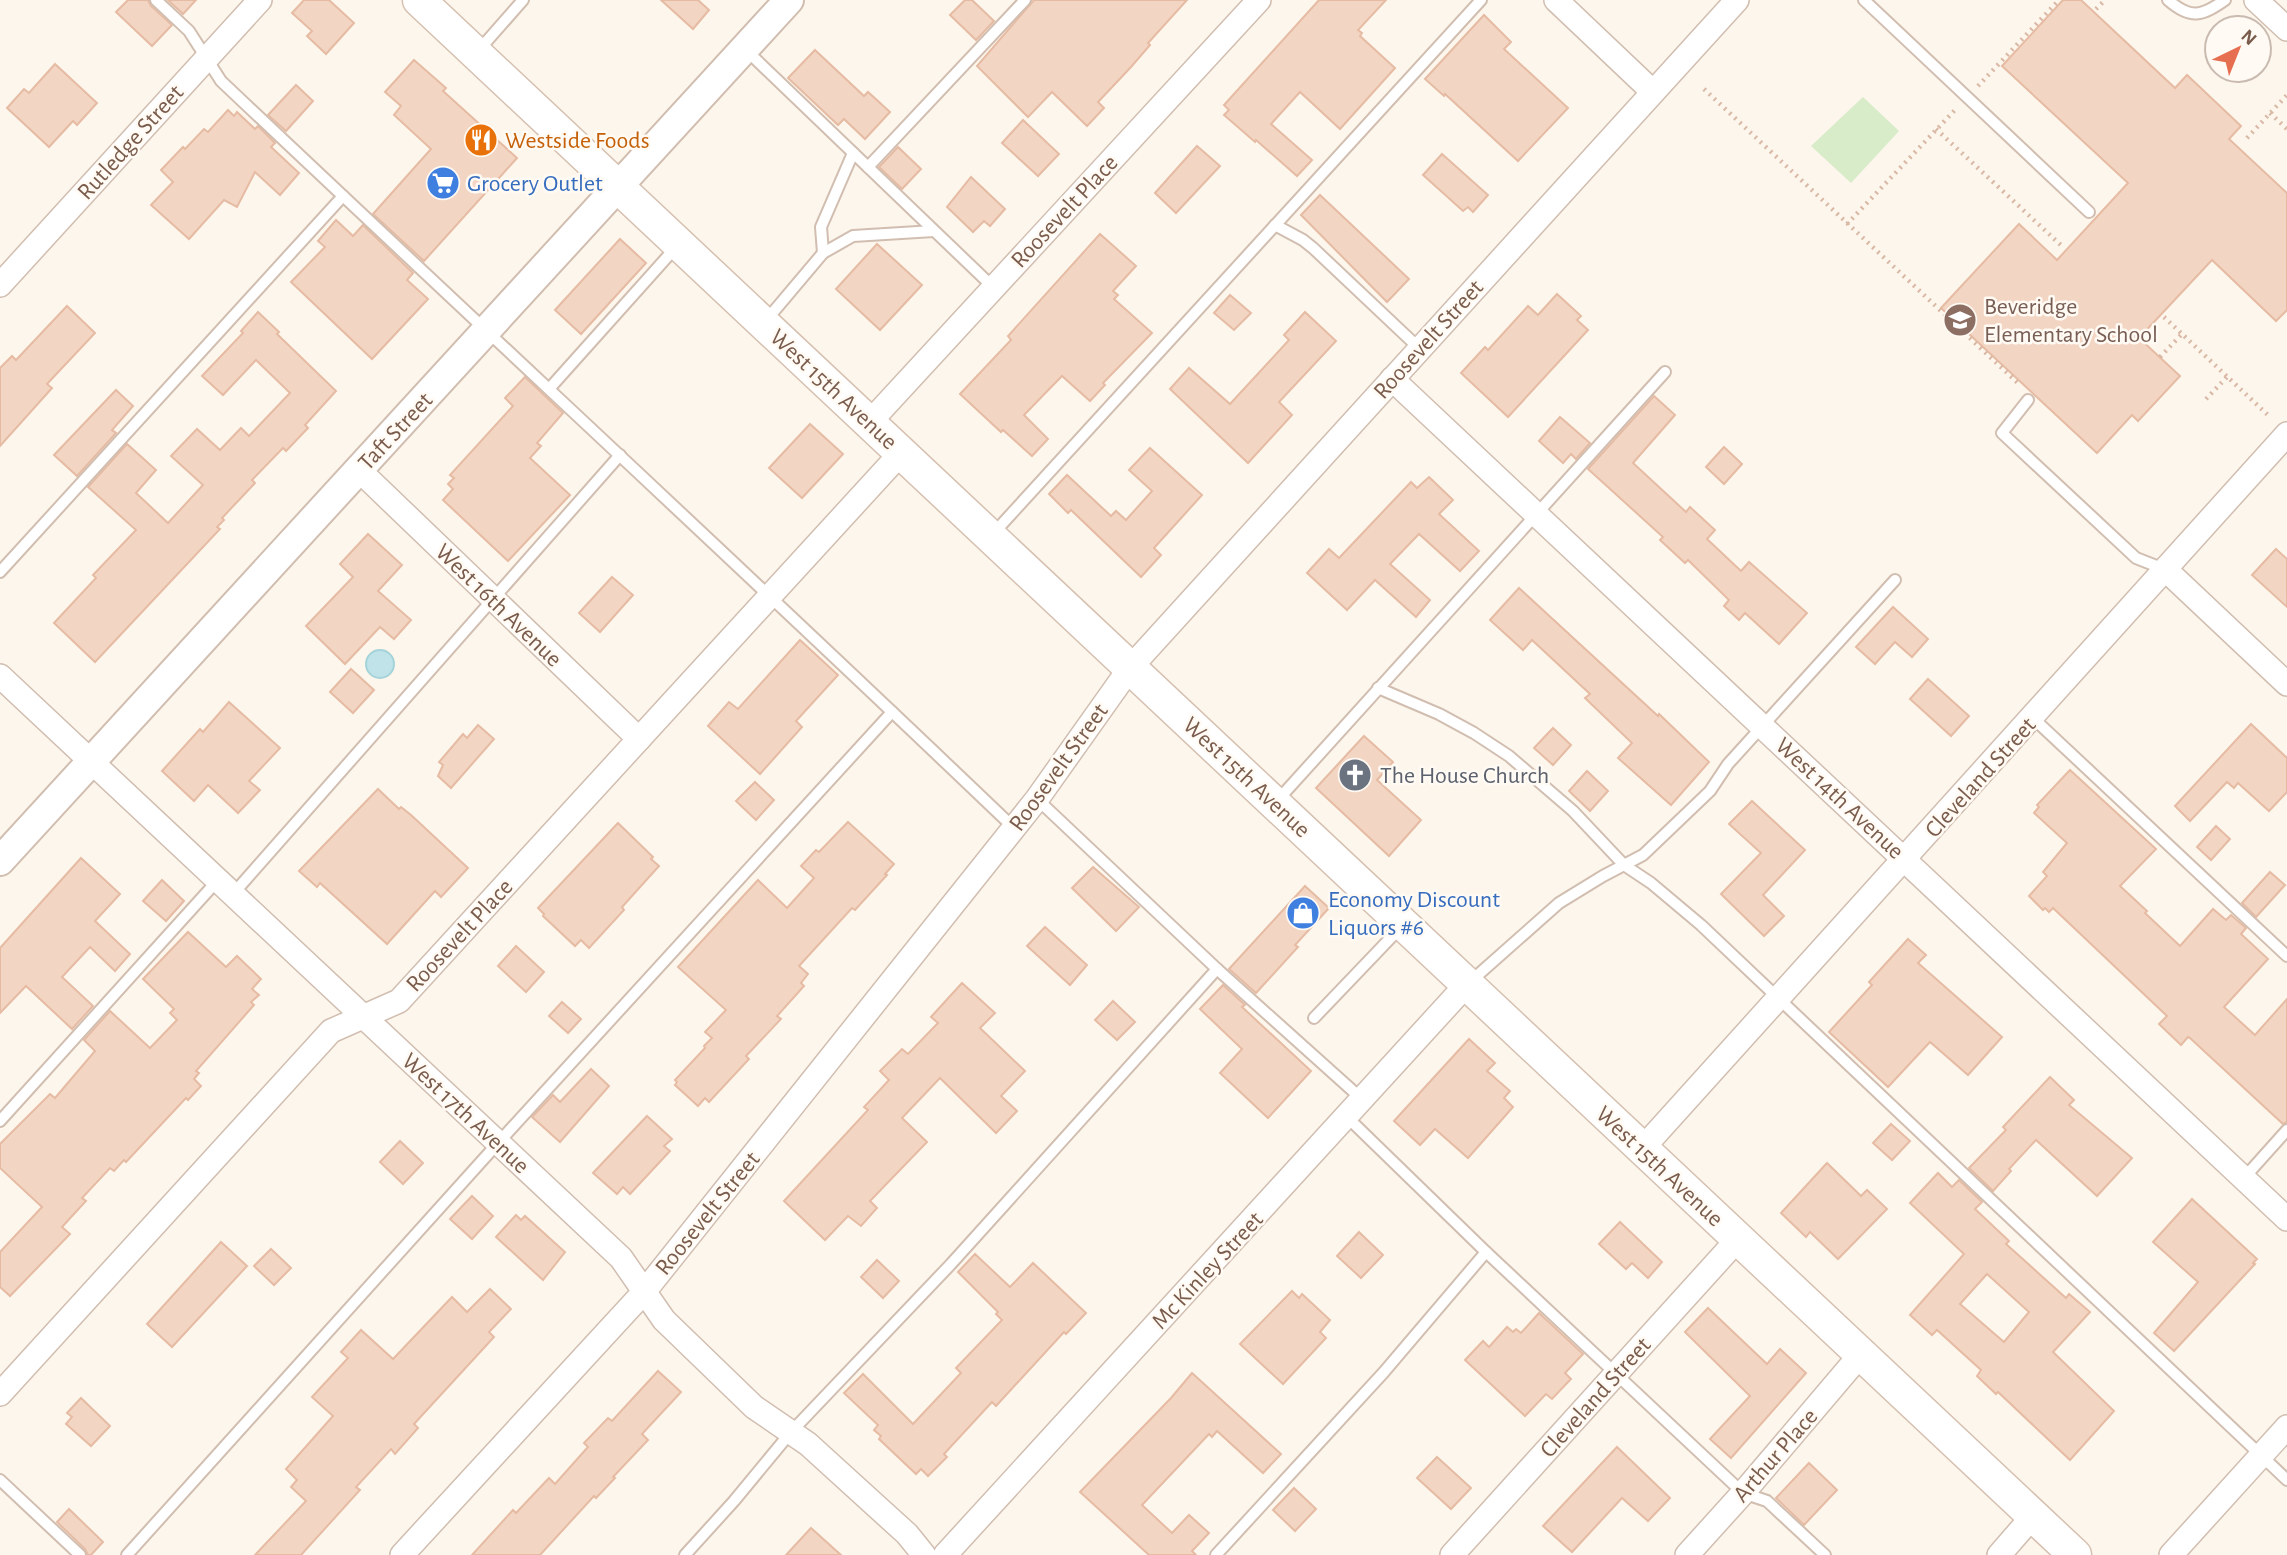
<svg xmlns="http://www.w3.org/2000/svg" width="2287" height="1555" font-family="'Alegreya Sans',sans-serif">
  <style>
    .green { fill: #d8ecc9 }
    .water { fill: #bfe3e8; stroke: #a5d3da; stroke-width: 2 }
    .building { fill: #f3d5c3; stroke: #e6bba3; stroke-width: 2; fill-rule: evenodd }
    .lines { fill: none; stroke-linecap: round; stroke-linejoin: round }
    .service-casing { stroke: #d1beb0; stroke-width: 14 }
    .minor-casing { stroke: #d1beb0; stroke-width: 26 }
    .tertiary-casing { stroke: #d1beb0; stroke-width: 32 }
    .secondary-casing { stroke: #d6c0b0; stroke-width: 35 }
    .path { stroke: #d9b8a5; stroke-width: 4.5; stroke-dasharray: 2 5; stroke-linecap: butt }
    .service { stroke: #fff; stroke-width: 10 }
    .minor { stroke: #fff; stroke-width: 23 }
    .tertiary { stroke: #fff; stroke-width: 28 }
    .secondary { stroke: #fff; stroke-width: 32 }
    .labels { text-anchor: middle; stroke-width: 5; stroke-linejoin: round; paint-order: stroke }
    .food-label { font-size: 24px; fill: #c56008; stroke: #fffaf3; text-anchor: start }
    .street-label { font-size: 24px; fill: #7a5c4d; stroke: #fffaf3 }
    .shop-label { font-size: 24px; fill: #366cbe; stroke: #fffaf3; text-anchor: start }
    .education-label { font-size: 24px; fill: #785e54; stroke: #fffaf3; text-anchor: start }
    .worship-label { font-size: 24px; fill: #5b616d; stroke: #fffaf3; text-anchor: start }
  </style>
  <rect width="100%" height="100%" fill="#fdf6ec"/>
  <path class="green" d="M1863,97L1899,131L1851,183L1811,146Z"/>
  <circle class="water" cx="380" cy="664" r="14"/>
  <g class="building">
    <path d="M128,0H148L151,6L172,25L152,46L116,12Z"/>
    <path d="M168,0H196L183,14Z"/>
    <path d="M304,0H329L354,23L326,54L307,36L312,31L292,13Z"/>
    <path d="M661,0H698L709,10L693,29Z"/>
    <path d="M965,0H972L994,21L976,40L950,15Z"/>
    <path d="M1034,0H1187L1148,43L1150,45L1131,67L1098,102L1104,108L1087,126L1052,92L1028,117L977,66Z"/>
    <path d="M1319,0H1386L1358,30L1362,33L1360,36L1395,68L1340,129L1300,92L1271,124L1312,160L1297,176L1256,140L1255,142L1224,115L1229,110L1224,105Z"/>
    <path d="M2063,0H2081L2175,88L2187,75L2241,126L2229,139L2287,193V310L2276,321L2212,260L2139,338L2180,376L2138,421L2132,415L2097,453L1941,308L2019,224L2057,260L2128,183L2002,66Z"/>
    <path d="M1484,15L1511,42L1504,49L1568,108L1518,161L1445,94L1444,96L1425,79Z"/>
    <path d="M815,50L864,96L868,92L890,112L865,139L844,119L838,125L788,78Z"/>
    <path d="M414,60L446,88L443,91L517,158L424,261L373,214L431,149L394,115L401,106L385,92Z"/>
    <path d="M55,64L97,103L77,125L73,121L49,147L7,108L24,89L29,93Z"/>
    <path d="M296,85L313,101L286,131L268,115Z"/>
    <path d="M228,110L234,116L237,112L255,129L258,126L275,143L271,147L299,173L280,195L255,172L237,207L224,200L189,239L151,205L173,182L161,170L183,147L185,149L204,129L208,132Z"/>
    <path d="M1023,120L1059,154L1038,176L1002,143Z"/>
    <path d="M1197,146L1220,166L1176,213L1155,193Z"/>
    <path d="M898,147L921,169L902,189L879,167Z"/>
    <path d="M1442,154L1488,195L1473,212L1468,207L1463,211L1423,175Z"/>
    <path d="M971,177L1005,209L990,226L984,221L973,232L947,207Z"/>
    <path d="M1320,195L1409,279L1387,302L1301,215Z"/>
    <path d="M336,220L353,236L363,225L413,273L407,280L428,299L372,359L291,282L325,247L318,241Z"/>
    <path d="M1100,234L1136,266L1113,291L1118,295L1114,299L1152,333L1103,383L1105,385L1090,401L1062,376L1024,415L1048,439L1032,456L1003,430L1001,432L960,394L1011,340L1008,336Z"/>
    <path d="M620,239L646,263L581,334L555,310Z"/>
    <path d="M877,244L922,285L880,330L836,289Z"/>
    <path d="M1557,294L1581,316L1577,320L1588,330L1508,417L1461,373L1485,347L1488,350L1528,306L1538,315Z"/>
    <path d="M1230,295L1251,313L1234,330L1214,313Z"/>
    <path d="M67,306L95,333L47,384L52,388L0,446V368L12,356L16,360Z"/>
    <path d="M258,312L279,332L277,334L336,391L305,425L308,428L286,451L283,448L252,480L255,483L222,518L224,520L217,527L220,529L95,662L54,623L96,578L93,575L136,530L88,487L127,444L156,470L136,493L168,523L203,485L171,456L197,429L220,450L241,428L249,436L290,393L256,360L223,395L202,376L243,333L241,331Z"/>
    <path d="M1305,312L1336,341L1279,402L1292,415L1248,463L1170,389L1189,368L1230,404L1289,340L1284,335Z"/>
    <path d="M525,377L563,413L537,443L541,446L530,458L570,495L508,561L443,500L453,489L448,484L454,478L450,475L513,406L505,398Z"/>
    <path d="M116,390L133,406L112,430L116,433L77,476L54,455Z"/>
    <path d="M1654,396L1675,415L1633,463L1686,512L1690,507L1715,530L1707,539L1741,571L1749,562L1807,613L1779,644L1745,613L1739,620L1724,606L1729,600L1688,560L1685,563L1660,540L1663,537L1588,469Z"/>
    <path d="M1560,417L1590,443L1576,459L1571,454L1563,463L1539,441Z"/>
    <path d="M810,424L843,454L802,498L769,468Z"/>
    <path d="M1724,447L1742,464L1724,484L1706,467Z"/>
    <path d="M1150,448L1202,495L1154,548L1161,555L1141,577L1071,510L1068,513L1049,494L1067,475L1111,516L1116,511L1126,520L1152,491L1129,470Z"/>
    <path d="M1429,477L1453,500L1439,514L1479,551L1460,571L1419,534L1390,564L1430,600L1416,617L1375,580L1347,610L1307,573L1329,549L1339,558L1411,482L1417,488Z"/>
    <path d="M368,534L402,565L378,591L411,620L394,639L380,627L345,664L306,626L353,577L340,564Z"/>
    <path d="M2276,549L2287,559V607L2252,575Z"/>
    <path d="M612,577L633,595L600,632L579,613Z"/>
    <path d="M1519,588L1658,716L1659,714L1709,762L1671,805L1618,758L1632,743L1585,698L1590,694L1532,640L1523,650L1490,620Z"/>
    <path d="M1893,607L1928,639L1912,657L1895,642L1875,664L1856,647Z"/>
    <path d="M800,640L838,675L796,721L802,727L760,774L708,726L729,702L738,709Z"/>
    <path d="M351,669L374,690L353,713L330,692Z"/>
    <path d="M1928,679L1969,716L1951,736L1910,699Z"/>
    <path d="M229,702L280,748L249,781L260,790L238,813L208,785L194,801L162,771L200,729L203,732Z"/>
    <path d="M2251,724L2287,758V792L2269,811L2238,783L2234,788L2227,782L2190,821L2175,806Z"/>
    <path d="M478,725L494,739L451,788L438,776L443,765L439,762L463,734L467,738Z"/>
    <path d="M1553,728L1571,745L1553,765L1534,748Z"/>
    <path d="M1364,736L1393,762L1377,780L1421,820L1389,856L1316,788Z"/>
    <path d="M2070,770L2156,849L2120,886L2147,911L2145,913L2180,946L2213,909L2226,920L2231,915L2246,928L2241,934L2268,959L2224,1007L2255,1035L2287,999V1122L2283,1124L2190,1038L2188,1037L2181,1045L2159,1024L2167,1016L2053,908L2049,912L2045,908L2043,910L2029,896L2047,876L2043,872L2067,843L2034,813L2039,807L2037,805Z"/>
    <path d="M1587,771L1608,791L1590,811L1569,791Z"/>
    <path d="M755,782L774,800L756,820L736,801Z"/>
    <path d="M378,789L399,809L401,807L411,815L468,868L441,897L435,891L387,944L320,883L317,887L299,871Z"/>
    <path d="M1752,801L1805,850L1763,895L1784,916L1764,936L1721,894L1761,853L1729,824Z"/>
    <path d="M848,822L894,864L885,874L887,875L855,910L852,908L799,966L808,974L801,983L804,986L777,1016L781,1019L746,1056L749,1059L709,1102L705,1098L698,1106L675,1085L677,1082L675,1080L705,1048L704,1046L712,1038L705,1032L726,1010L678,967L758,880L787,908L814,878L801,866L816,850L819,852Z"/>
    <path d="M618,823L653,857L651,859L659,866L622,907L624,910L589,948L581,940L575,946L543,916L544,914L538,908Z"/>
    <path d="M2216,826L2230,839L2211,860L2197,847Z"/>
    <path d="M81,858L120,894L95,921L130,954L115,971L90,947L62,977L93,1006L72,1029L26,986L0,1013V948Z"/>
    <path d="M1093,867L1139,907L1116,931L1072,888Z"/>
    <path d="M2270,872L2285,885L2256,917L2242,903Z"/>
    <path d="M162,880L184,901L166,921L143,901Z"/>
    <path d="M1305,886L1329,908L1295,945L1298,947L1256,993L1229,969Z"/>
    <path d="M1045,927L1087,965L1070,985L1027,946Z"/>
    <path d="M188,932L226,967L237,956L261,979L252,989L259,995L251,1002L254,1005L196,1071L199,1073L194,1079L201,1086L188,1100L186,1098L126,1162L124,1160L114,1171L110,1168L82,1198L86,1201L62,1227L70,1234L10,1296L0,1287V1252L42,1207L0,1168V1144L50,1094L55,1098L95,1051L84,1040L110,1011L150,1048L177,1020L170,1013L174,1009L143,979Z"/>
    <path d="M1908,939L1926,955L1918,963L2002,1037L1968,1075L1930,1042L1888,1087L1829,1032L1872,985L1869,982Z"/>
    <path d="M516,946L544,972L526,992L498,966Z"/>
    <path d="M962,983L995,1013L980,1028L1025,1071L1001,1096L1017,1111L996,1133L940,1078L902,1118L927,1142L870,1201L877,1208L861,1226L848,1216L825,1240L784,1201L868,1110L864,1107L889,1080L880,1071L902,1049L908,1054L938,1023L931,1017Z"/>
    <path d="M1223,985L1245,1005L1242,1007L1311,1071L1268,1118L1220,1073L1242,1049L1200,1009Z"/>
    <path d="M1113,1001L1135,1022L1117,1040L1095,1020Z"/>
    <path d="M562,1002L581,1019L568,1033L549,1016Z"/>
    <path d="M1469,1039L1495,1063L1487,1071L1510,1091L1504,1098L1513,1107L1468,1158L1435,1129L1420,1145L1394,1121Z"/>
    <path d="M591,1069L609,1086L560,1142L532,1117L553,1095L560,1102Z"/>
    <path d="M2050,1077L2074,1100L2069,1105L2132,1158L2097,1196L2036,1140L2009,1169L2011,1171L1993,1191L1969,1168L2006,1130L2003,1127Z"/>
    <path d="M647,1116L672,1139L664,1146L670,1151L630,1194L623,1187L617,1194L593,1173Z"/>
    <path d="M1891,1124L1910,1141L1892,1160L1873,1143Z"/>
    <path d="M400,1141L423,1163L403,1184L380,1162Z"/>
    <path d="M1827,1163L1861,1196L1867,1190L1887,1209L1838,1259L1810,1232L1806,1237L1781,1213Z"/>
    <path d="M1938,1173L1952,1187L1959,1180L1982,1202L1975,1209L2009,1241L2006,1244L2066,1298L2069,1294L2090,1312L2053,1352L2114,1411L2070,1460L1998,1392L1996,1394L1977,1376L1981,1370L1937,1330L1932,1335L1910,1315L1964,1254L1910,1203ZM1987,1274L2029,1312L2004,1342L1960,1304Z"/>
    <path d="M472,1196L493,1216L472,1239L450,1219Z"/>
    <path d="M2192,1199L2257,1259L2253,1263L2255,1264L2174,1351L2154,1333L2198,1282L2153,1242Z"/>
    <path d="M516,1215L521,1220L525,1216L565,1252L543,1280L496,1237Z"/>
    <path d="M1620,1222L1662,1262L1648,1278L1632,1263L1626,1269L1599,1244Z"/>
    <path d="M1359,1232L1383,1255L1361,1278L1337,1256Z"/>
    <path d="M221,1242L247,1266L172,1347L147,1324Z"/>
    <path d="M271,1249L291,1268L274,1285L254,1266Z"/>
    <path d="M975,1254L1010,1287L1033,1263L1086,1313L1066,1334L1064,1332L996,1406L992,1402L944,1454L947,1457L928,1476L921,1469L916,1474L879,1439L881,1436L874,1430L878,1425L844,1393L863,1374L913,1424L961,1373L956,1368L1002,1320L996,1314L998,1312L958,1272Z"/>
    <path d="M877,1260L899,1281L883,1298L861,1277Z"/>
    <path d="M490,1289L511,1309L489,1332L494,1337L414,1424L418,1428L395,1454L391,1449L356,1487L360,1490L301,1555H255L306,1501L291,1487L297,1480L286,1469L333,1416L312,1397L348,1358L341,1352L361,1330L393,1359L452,1297L467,1312Z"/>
    <path d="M1292,1291L1299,1298L1302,1294L1330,1320L1320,1332L1326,1338L1283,1384L1240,1344Z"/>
    <path d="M1708,1308L1767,1364L1780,1349L1806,1373L1731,1458L1710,1439L1750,1396L1685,1332Z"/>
    <path d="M1539,1313L1583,1354L1565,1373L1571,1379L1552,1399L1546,1394L1525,1416L1465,1360L1483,1341L1489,1347L1507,1327L1513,1332L1516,1329L1521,1333Z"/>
    <path d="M658,1371L681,1392L642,1434L648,1440L613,1477L615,1478L596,1498L594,1496L540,1555H472L513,1510L516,1513L549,1478L555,1484L588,1447L584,1443L608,1418L612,1421Z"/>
    <path d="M1192,1373L1281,1454L1263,1473L1217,1431L1212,1437L1209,1434L1142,1505L1172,1533L1189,1515L1209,1533L1192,1551L1196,1555H1149L1080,1492L1171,1398Z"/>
    <path d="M81,1398L110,1426L91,1446L66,1424L72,1417L67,1413Z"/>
    <path d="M1617,1447L1670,1498L1648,1521L1622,1498L1572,1552L1543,1526Z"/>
    <path d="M1437,1457L1471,1488L1451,1509L1417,1478Z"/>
    <path d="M1809,1463L1837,1490L1804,1525L1776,1498Z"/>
    <path d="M1294,1488L1316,1509L1295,1531L1273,1510Z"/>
    <path d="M69,1509L103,1542L91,1555H88L85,1549L57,1522Z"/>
    <path d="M811,1528L841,1555H786Z"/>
  </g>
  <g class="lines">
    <defs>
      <g id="service">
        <path d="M156,0L189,31L221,81C485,331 752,577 1014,828"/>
        <path d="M1864,0L2089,212"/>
        <path d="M2168,0C2191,20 2202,16 2225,0"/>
        <path d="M479,50L523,0"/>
        <path d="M746,50L994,288"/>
        <path d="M868,167L1025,0"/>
        <path d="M1275,225L1303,240L1313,248L1420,349"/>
        <path d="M823,253L821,227L853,153"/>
        <path d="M764,323L823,253L853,236L934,231"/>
        <path d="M549,389L677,246"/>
        <path d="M2028,400L2002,433L2136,558L2164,569"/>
        <path d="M992,535L1481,0"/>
        <path d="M0,572L343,196"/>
        <path d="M1378,688L1439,714L1474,733L1509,756L1573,811L1624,865L1651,883L1701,925L2287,1480"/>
        <path d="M2033,718L2287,956"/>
        <path d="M1037,799L1217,969L1363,1100"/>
        <path d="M1277,801L1665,372"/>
        <path d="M233,894L620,455"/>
        <path d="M1471,981L1559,903L1603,876L1643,855L1710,791L1728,764L1895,580"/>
        <path d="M1314,1018L1402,926"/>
        <path d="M1347,1117L1486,1252L1743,1493L1767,1501L1825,1555"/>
        <path d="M0,1121L218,880"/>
        <path d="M2244,1178L2287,1130"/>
        <path d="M0,1480L80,1555"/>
        <path d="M127,1555L498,1143L892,712"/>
        <path d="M685,1555L734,1501L791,1432L951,1264L1217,969"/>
        <path d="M1216,1555L1384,1372L1486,1252"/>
      </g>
      <g id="minor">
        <path d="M1556,0L1653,92"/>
        <path d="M2256,0L2287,29"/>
        <path d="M0,285L260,0"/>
        <path d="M1392,379L2287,1219"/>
        <path d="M869,423L1259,0"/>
        <path d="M359,470L639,739"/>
        <path d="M2166,570L2287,684"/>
        <path d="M0,676L621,1258L664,1320L754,1407L808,1444L907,1534L924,1555"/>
        <path d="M1642,1149L2287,434"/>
        <path d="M0,1394L331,1031L399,1001L901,453"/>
        <path d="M402,1555L644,1292L1037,799L1130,668L1737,0"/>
        <path d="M945,1555L1467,984"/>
        <path d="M1452,1555L1738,1239"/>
        <path d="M1687,1555L1743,1493L1861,1354"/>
        <path d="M1999,1555L2033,1516"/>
        <path d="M2171,1555L2287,1427"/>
      </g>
      <path id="tertiary" d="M0,861L789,0"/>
      <path id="secondary" d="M419,0L2075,1555"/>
    </defs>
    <use href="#service" class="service-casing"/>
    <use href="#minor" class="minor-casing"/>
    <use href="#tertiary" class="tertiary-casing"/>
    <use href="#secondary" class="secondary-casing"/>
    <g class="path">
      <path d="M2096,9L2105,0"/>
      <path d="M1978,86L2059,0"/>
      <path d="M1704,89L2020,385"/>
      <path d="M2270,113L2287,129"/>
      <path d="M1936,129L2064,248"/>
      <path d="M2247,138L2287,95"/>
      <path d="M1847,224L1955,110"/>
      <path d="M2164,317L2270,417"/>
      <path d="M2160,357L2182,334"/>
      <path d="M2206,399L2227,377"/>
    </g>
    <use href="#service" class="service"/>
    <use href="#minor" class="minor"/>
    <use href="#tertiary" class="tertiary"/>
    <use href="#secondary" class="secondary"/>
  </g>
  <defs>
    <symbol id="restaurant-disc" viewBox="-11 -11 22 22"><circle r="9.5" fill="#e8710a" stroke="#fffaf3"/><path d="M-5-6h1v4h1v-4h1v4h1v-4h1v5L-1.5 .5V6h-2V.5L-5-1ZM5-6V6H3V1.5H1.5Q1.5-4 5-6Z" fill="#fff"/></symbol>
    <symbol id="supermarket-disc" viewBox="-11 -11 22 22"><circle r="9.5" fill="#3f7fe0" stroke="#fffaf3"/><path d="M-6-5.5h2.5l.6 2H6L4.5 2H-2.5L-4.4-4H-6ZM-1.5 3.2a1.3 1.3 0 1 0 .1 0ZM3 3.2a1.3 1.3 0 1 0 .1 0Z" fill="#fff"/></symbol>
    <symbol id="school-disc" viewBox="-11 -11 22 22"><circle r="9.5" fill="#8d6e63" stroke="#fffaf3"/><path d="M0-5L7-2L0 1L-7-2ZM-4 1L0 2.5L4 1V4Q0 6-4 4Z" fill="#fff"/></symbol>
    <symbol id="church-disc" viewBox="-11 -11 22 22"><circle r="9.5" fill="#6b7280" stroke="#fffaf3"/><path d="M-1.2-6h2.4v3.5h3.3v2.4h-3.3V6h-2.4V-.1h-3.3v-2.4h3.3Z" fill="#fff"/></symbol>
    <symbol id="shop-disc" viewBox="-11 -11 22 22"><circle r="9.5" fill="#3f7fe0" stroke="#fffaf3"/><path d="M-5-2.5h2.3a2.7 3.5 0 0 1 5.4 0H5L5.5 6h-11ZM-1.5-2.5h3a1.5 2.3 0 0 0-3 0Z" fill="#fff"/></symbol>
  </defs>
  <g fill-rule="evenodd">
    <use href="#restaurant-disc" x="462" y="121" width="38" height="38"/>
    <use href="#supermarket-disc" x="424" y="164" width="38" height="38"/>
    <use href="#school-disc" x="1941" y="301" width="38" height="38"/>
    <use href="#church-disc" x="1336" y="756" width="38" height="38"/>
    <use href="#shop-disc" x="1284" y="894" width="38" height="38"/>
  </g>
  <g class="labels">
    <g class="food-label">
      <text x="505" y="148">Westside Foods</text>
    </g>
    <g class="street-label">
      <text transform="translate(130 142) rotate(-48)" y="8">Rutledge Street</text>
      <text transform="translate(1064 211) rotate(-47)" y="8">Roosevelt Place</text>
      <text transform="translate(1428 339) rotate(-48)" y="8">Roosevelt Street</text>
      <text transform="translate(834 389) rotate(43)" y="8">West 15th Avenue</text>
      <text transform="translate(395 431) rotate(-47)" y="8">Taft Street</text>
      <text transform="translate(499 605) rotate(44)" y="8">West 16th Avenue</text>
      <text transform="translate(1058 767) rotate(-54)" y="8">Roosevelt Street</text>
      <text transform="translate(1247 777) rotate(43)" y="8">West 15th Avenue</text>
      <text transform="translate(1980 777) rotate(-48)" y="8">Cleveland Street</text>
      <text transform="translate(1840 798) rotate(43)" y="8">West 14th Avenue</text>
      <text transform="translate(459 935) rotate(-47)" y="8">Roosevelt Place</text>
      <text transform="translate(466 1113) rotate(43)" y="8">West 17th Avenue</text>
      <text transform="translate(1660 1166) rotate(43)" y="8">West 15th Avenue</text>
      <text transform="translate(707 1213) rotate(-51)" y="8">Roosevelt Street</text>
      <text transform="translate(1207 1270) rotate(-47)" y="8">Mc Kinley Street</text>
      <text transform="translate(1595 1397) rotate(-48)" y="8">Cleveland Street</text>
      <text transform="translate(1775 1455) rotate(-49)" y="8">Arthur Place</text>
    </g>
    <g class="shop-label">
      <text x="467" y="191">Grocery Outlet</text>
      <text x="1328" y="907">Economy Discount<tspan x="1328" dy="28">Liquors #6</tspan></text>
    </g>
    <g class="education-label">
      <text x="1984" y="314">Beveridge<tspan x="1984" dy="28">Elementary School</tspan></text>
    </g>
    <g class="worship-label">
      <text x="1380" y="783">The House Church</text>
    </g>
  </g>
  <g transform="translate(2238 49) rotate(43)"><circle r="33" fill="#fffaf3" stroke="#cabbb1" stroke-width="2"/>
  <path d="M0-5L12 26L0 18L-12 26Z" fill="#e76f51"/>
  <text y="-10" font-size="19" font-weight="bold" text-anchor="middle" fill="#7a5c4d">N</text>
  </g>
</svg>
